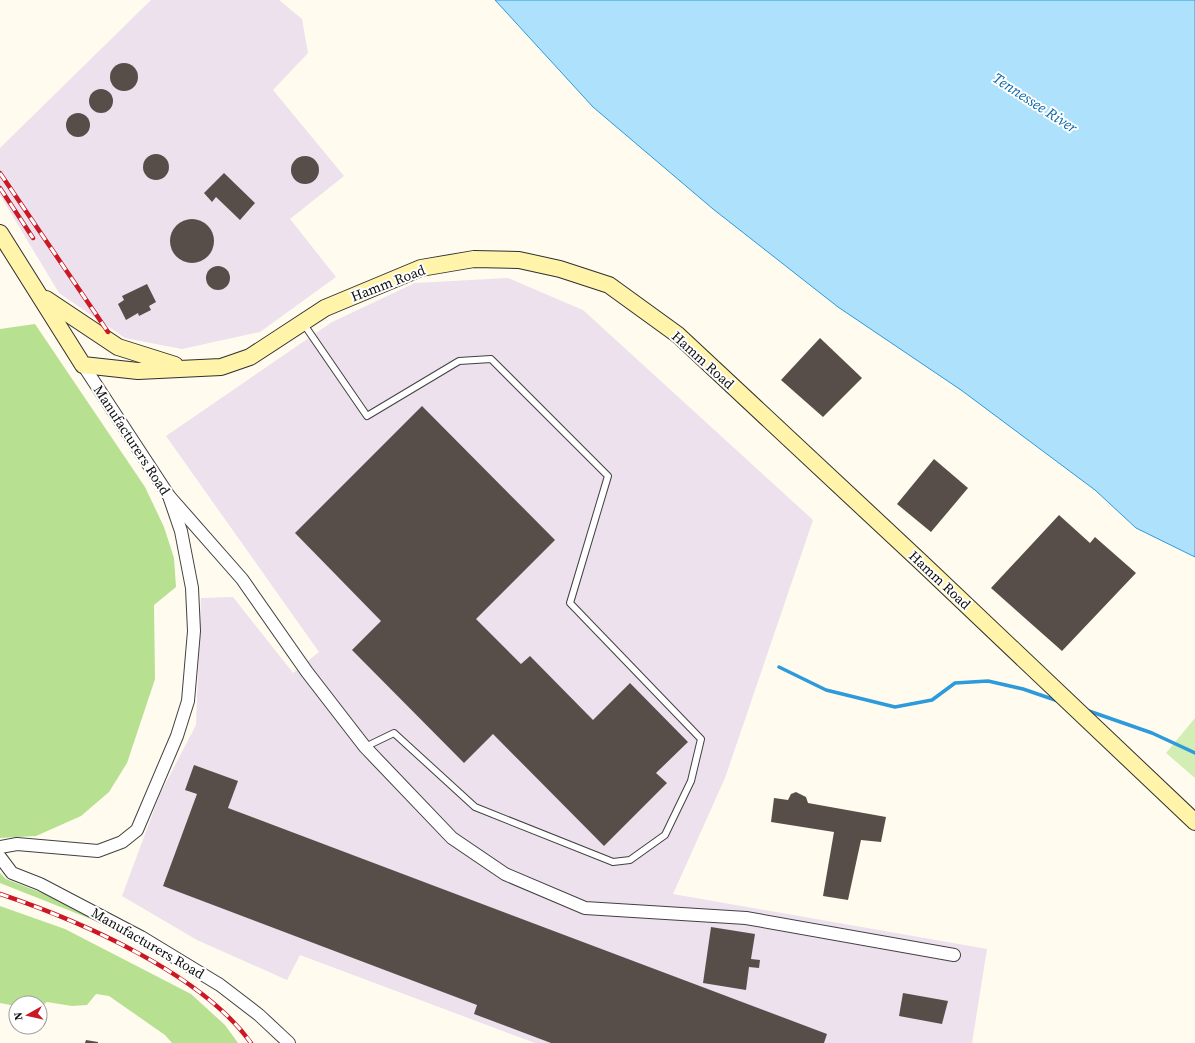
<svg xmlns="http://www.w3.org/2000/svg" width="1195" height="1043" font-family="'Source Serif 4',serif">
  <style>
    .industrial { fill: #ece1ed }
    .green { fill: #d3eeb4 }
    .forest { fill: #b7e091 }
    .water { fill: #ade1fc; stroke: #2d9adb }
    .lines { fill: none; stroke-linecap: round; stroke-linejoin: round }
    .stream { stroke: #2d9adb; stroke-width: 3.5 }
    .building { fill: #584e49 }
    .lane-casing { stroke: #414141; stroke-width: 8 }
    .street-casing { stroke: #414141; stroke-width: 14 }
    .secondary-casing { stroke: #303030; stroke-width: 18 }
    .lane { stroke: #fff; stroke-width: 6 }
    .street { stroke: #fff; stroke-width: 12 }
    .secondary { stroke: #fff4aa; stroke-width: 16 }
    .rail-casing { stroke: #cc1724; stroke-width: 4.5 }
    .rail { stroke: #fff; stroke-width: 3; stroke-dasharray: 9; stroke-linecap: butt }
    .labels { text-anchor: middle; stroke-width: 4; stroke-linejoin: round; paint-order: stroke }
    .street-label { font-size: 14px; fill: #0e0e0e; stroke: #fff }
    .water-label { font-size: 15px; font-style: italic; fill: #0a6aad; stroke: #fff }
  </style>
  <rect width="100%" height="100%" fill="#fffbef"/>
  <g class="industrial">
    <path d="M151,0H279L302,19L308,53L273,90L344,176L290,219L336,277L260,332L182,349L125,338L59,293L0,195V148Z"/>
    <path d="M508,278L583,310L813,520L725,778L673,894L987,949L972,1043H535L300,955L287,980L197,940L122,896L160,794L196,725L201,598L233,597L293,673L319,652L166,436L332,322L415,283Z"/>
  </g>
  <path class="green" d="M1195,718V778L1166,753Z"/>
  <g class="forest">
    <path d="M35,324L145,487L164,527L174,558L176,587L154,605L155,679L127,763L109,792L81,816L36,836L0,838V329Z"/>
    <path d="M0,873L6,879L60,900L96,921L0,883Z"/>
    <path d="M0,906L65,929L191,994L225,1025L238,1043H172L165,1035L109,996L96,994L87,1005L72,1006L47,1002L40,1007V1003H16V1006L0,1003Z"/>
  </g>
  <path class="water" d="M495,0H1195V557L1136,528L1095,490L961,390L838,307L713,209L593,107Z"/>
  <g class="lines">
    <g class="stream">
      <path d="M779,667L826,690L895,707L932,700L955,683L988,681L1023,689L1058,701"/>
      <path d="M1086,710L1152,733L1195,753"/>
    </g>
  </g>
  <g class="building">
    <circle cx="124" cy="77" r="14"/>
    <circle cx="101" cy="101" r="12"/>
    <circle cx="78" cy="125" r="12"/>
    <circle cx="156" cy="167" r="13"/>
    <circle cx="305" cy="170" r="14"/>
    <path d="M224,173L255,203L240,220L216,197L212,202L204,193Z"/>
    <circle cx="192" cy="241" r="22"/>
    <circle cx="218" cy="278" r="12"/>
    <path d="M147,284L156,302L149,306L151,310L139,316L138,313L126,320L118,304L124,300L122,296Z"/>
    <path d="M820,338L862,378L823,417L781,380Z"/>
    <path d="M422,406L555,540L476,619L521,664L530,656L593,720L630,683L688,742L656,773L667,783L604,846L493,734L464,763L352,650L381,621L295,533Z"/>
    <path d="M934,459L968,488L931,532L897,504Z"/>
    <path d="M1059,515L1090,543L1095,537L1136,573L1062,651L991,588Z"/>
    <path d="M194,765L238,781L228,808L827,1034L824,1043H551L474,1014L477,1005L163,886L197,794L185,790Z"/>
    <path d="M796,792L806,797L808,803L886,817L881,842L861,840L848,900L823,896L834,832L771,822L774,798L788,800L791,794Z"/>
    <path d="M711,927L755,934L751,959L760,960L759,968L749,967L746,990L703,983Z"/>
    <path d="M903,993L948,1001L942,1024L899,1016Z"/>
    <path d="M86,1040L98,1042V1043H85Z"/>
  </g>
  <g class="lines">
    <defs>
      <path id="lane" d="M303,323L367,416L459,361L491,359L608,476L570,603L701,739L691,781L665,835L630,860L613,862L475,807L394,733L365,747"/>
      <g id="street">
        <path d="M169,496L242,579L307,672L365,747L452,838L505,874L585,908L746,918L954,955"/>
        <path d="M0,847L17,844L98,851L122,842L137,830L177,736L188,701L194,631L192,588L181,531L169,496L83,365"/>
        <path d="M0,857L12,873L40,884L141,937L220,985L259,1015L289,1043"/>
      </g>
      <g id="secondary">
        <path d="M0,233L83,365L138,371L221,367L250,357L325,308L421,268L474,259L519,260L560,269L609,285L678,335L921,562L1195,822"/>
        <path d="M46,299L118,347L175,365"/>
      </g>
    </defs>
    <use href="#lane" class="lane-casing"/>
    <use href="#street" class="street-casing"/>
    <use href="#secondary" class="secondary-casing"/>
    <use href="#lane" class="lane"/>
    <use href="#street" class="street"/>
    <use href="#secondary" class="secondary"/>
    <defs>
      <g id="rail">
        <path d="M0,173L108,332"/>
        <path d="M0,188L33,238"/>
        <path d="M0,894C80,921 201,973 251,1043"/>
      </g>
    </defs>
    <use href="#rail" class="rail-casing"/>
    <use href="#rail" class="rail"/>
  </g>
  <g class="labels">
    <g class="street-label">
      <text transform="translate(388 283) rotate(-21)" y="5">Hamm Road</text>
      <text transform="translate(703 360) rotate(42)" y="5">Hamm Road</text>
      <text transform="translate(132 440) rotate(57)" y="5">Manufacturers Road</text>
      <text transform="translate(940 580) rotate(43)" y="5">Hamm Road</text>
      <text transform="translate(148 943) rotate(30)" y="5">Manufacturers Road</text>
    </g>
    <g class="water-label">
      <text transform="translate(1035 103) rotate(33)" y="5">Tennessee River</text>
    </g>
  </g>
  <g transform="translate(28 1015) rotate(262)"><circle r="19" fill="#ffffff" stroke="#9f9f9f"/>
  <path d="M0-3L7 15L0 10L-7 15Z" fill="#cc1724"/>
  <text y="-6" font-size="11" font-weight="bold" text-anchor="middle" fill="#0e0e0e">N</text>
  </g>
</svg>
